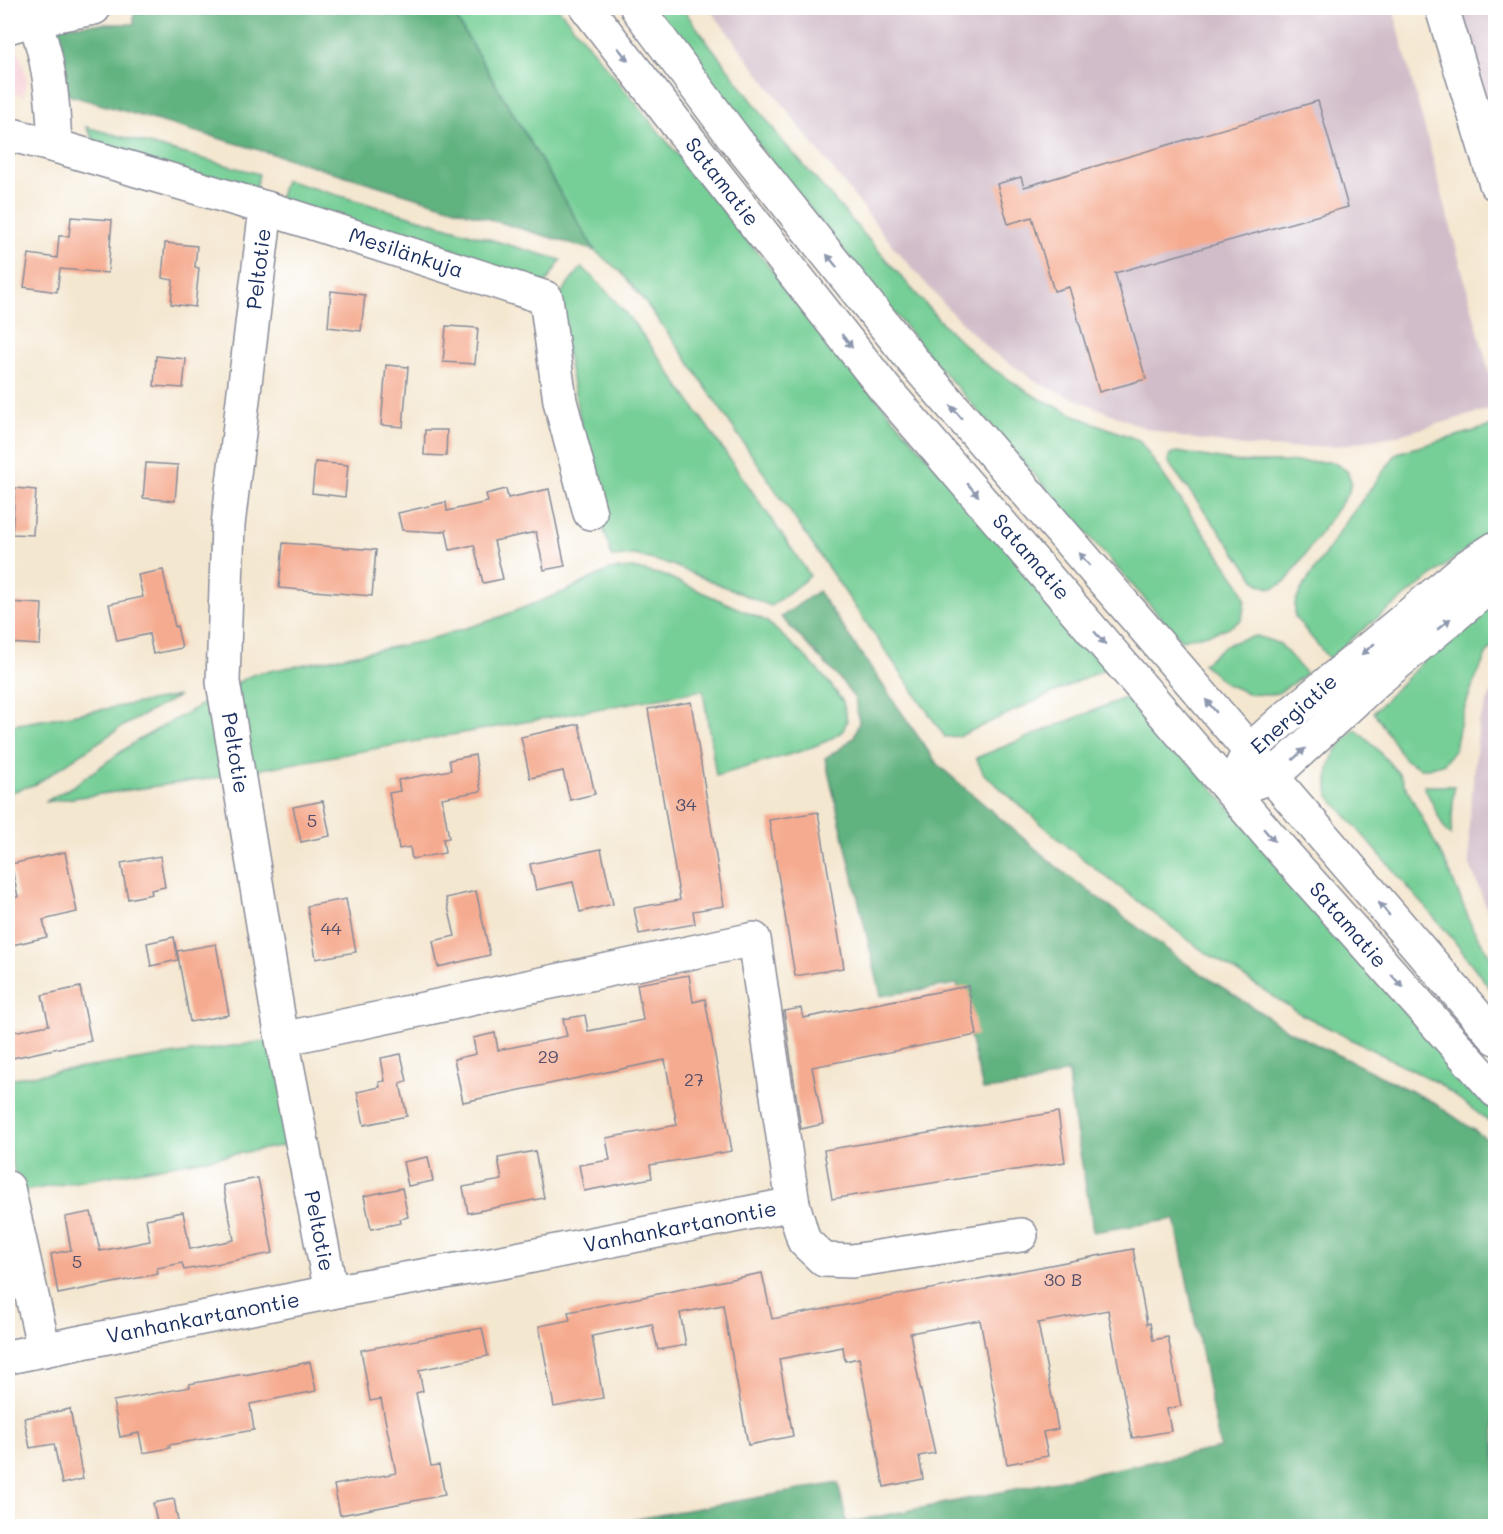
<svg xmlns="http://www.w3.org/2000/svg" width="1503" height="1534" font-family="Mali,sans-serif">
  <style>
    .built { fill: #f6cfd7 }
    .industrial { fill: #d1bdc9 }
    .green { fill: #76cf96; stroke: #487f7a; stroke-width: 1.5 }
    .forest { fill: #60b27f; stroke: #3e706e; stroke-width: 1.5 }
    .building { fill: #f5ab90 }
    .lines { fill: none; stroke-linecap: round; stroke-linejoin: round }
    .minor-casing { stroke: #888b97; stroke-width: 36 }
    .major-casing { stroke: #888b97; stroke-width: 36 }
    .minor { stroke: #fff; stroke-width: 33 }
    .major { stroke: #fff; stroke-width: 33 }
    .oneway { fill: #8d97ae }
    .labels { text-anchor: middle; stroke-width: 6; stroke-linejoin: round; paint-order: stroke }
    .number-label { font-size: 18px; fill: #524e6a }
    .street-label { font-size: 21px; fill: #1b2f5e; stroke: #fff }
  </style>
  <rect width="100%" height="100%" fill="#fff"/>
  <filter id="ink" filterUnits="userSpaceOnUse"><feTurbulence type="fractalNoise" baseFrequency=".0167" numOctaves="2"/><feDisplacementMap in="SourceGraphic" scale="12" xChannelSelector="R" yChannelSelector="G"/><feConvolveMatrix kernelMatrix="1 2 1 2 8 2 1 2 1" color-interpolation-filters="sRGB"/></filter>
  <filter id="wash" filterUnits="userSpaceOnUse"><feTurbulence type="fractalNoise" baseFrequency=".008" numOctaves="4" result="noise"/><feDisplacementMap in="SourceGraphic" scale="24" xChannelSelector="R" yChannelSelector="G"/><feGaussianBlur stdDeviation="1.35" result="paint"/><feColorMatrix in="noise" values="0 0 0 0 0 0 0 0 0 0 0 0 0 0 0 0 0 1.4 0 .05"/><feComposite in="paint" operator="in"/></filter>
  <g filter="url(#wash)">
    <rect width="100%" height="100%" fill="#f4e7d0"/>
    <path class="built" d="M8,25L14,36L27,80L23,96L8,90Z"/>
    <g class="industrial">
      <path d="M709,8H1393L1495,395V408L1395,436L1336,446L1291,448L1244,446L1181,437L1145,428L1042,385L991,351L951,312L896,250L799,126Z"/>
      <path d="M1459,8H1495V127Z"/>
      <path d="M1495,684V928L1491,920L1469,862V822L1479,722Z"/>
    </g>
    <g class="green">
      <path d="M450,8H558L873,394L1109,667L960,736L945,737L829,569L684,355L642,298L621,272L595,251Z"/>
      <path d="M653,8H682L784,143L940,321L982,362L1036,397L1081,418L1139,440L1240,585L1245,599L1242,619C1227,632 1201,635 1181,640L931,358L767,156Z"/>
      <path d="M86,127L259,174L255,191L98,146Z"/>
      <path d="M285,180L561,260L546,283L279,200Z"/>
      <path d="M582,267C626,307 659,357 693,406C732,463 772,519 810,576L771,606L672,565L635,555L612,557L598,510L556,299Z"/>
      <path d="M1495,425V527L1357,634L1329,659L1295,617V604L1301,590L1346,522L1397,453Z"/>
      <path d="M1177,452L1239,462H1333L1347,471L1351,481L1349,492L1288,579C1275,589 1273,591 1258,583L1171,466L1168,460L1170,454Z"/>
      <path d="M632,568L666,576L766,621L805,656L831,685L843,702L847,720L843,731L829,740L805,750L716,776L703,690L251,771L235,684L254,674L424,641L492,620L566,591L609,570Z"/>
      <path d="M1495,598V643L1487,653L1472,687L1461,719L1455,749L1444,763L1429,768H1420L1404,759L1374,712L1423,661Z"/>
      <path d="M1257,636L1280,644L1306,674L1278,693L1267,695L1250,694L1226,684L1203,664L1223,647L1239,640Z"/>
      <path d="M1132,695L1495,1115V1126L1438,1083L1299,1013L1199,948L1070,849L984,774L976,758Z"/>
      <path d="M179,696L123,726L36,784L8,793V726Z"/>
      <path d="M213,698L227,776L45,802L73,786L135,742Z"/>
      <path d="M1355,729L1375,747L1399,774L1447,866L1473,929L1495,964V995L1452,938L1329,796C1325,765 1332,751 1355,729Z"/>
      <path d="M1424,786H1454L1451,835L1446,832Z"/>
      <path d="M273,1040L292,1144L19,1192L8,1142V1079Z"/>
    </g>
    <g class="forest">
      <path d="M134,8H450L595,251L280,156L68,95L53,26L96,24H134Z"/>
      <path d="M818,591L937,764L1058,868L1188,965L1289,1031L1431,1101L1487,1139L1495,1147V1526H598L838,1483L847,1523L1220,1448L1175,1219L1093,1232L1091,1215L1070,1096L1068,1071L1030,1085L983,1090L957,984L881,996L825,758L841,748L854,737L859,722L855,699L840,679L781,617Z"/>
    </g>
    <g id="blocks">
      <g class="building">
        <path d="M1318,101L1348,207L1115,273L1146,379L1099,392L1069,287L1054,291L1032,217L1008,224L997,184L1021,177L1024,187Z"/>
        <path d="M71,217L112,220L108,273L60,269L57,292L24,287L29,254L57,258L59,236H69Z"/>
        <path d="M165,243L197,246L195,267L199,268L195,307L171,304L173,280L162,278Z"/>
        <path d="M331,291L365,295L361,331L328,327Z"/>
        <path d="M446,326L478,328L475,364L443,362Z"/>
        <path d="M156,356L186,359L183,388L154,386Z"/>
        <path d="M386,365L408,367L403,427L381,425Z"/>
        <path d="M425,430H447L446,456L424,455Z"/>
        <path d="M315,462L348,465L345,497L312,493Z"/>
        <path d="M146,463L178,465L175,501L143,498Z"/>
        <path d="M15,488L36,490L33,535L12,534Z"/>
        <path d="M506,489L508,498L549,489L565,566L544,570L536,532L494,541L503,579L483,583L474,545L450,550L446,530L440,532L402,530L398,513L446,502L447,511L488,502L486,494Z"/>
        <path d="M283,543L376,550L372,596L279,588Z"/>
        <path d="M163,570L175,627L177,626L182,648L153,654L149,634L117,641L109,604L143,597L138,575Z"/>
        <path d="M8,602L42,604L40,645L8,643Z"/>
        <path d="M691,702L724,906L693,911L695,924L639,934L634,908L680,900L648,709Z"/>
        <path d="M579,724L595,794L570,800L563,771L530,778L521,737Z"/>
        <path d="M475,755L481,791L442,798L449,838L443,839L445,853L412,859L410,847L399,849L389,793L400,791L398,780L451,770L449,760Z"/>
        <path d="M323,801L330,836L301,842L293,807Z"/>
        <path d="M818,812L844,968L795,976L769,820Z"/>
        <path d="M601,849L613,904L580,912L573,882L536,890L530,864Z"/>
        <path d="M65,852L77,912L43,920L47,937L8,946V899L18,897L11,864Z"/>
        <path d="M160,856L165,887L151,890L152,894L128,899L121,863Z"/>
        <path d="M476,891L490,955L438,967L433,941L455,936L446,898Z"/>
        <path d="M346,899L356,952L316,959L307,906Z"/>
        <path d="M174,937L178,960L151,966L147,943Z"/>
        <path d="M216,944L229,1015L190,1022L177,951Z"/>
        <path d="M689,975L693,1002L705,999L732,1151L650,1165L652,1178L584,1191L579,1165L610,1160L606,1138L677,1125L665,1060L463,1102L454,1059L476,1054L473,1038L495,1033L498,1050L567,1036L563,1019L585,1015L588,1031L643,1020L637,984Z"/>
        <path d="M968,986L977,1035L812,1067L823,1124L801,1129L784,1011L801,1008L803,1018Z"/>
        <path d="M80,987L91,1041L8,1059V1033L49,1025L42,995Z"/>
        <path d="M401,1054L407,1081L400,1083L407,1116L364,1125L357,1092L380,1087L379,1082L385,1081L381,1058Z"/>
        <path d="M1058,1112L1065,1162L832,1199L824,1150Z"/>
        <path d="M535,1151L544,1198L468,1213L463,1187L502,1180L498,1158Z"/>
        <path d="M428,1157L433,1181L408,1186L403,1162Z"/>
        <path d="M258,1178L273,1253L184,1270L182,1263L157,1268L158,1274L58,1294L51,1254L71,1250L65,1217L91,1212L100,1251L150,1241L146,1219L183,1212L190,1249L234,1240L223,1185Z"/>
        <path d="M402,1188L408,1217L400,1219L401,1223L371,1229L364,1196Z"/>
        <path d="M1133,1249L1147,1324L1150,1323L1153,1340L1168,1337L1181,1406L1167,1409L1171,1431L1132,1438L1108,1310L1038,1323L1058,1429L1043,1432L1048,1456L1007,1464L980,1320L910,1333L919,1382L935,1453L919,1456L923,1479L884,1487L859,1358L845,1361L843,1347L779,1359L793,1436L748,1445L723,1305L680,1313L686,1345L658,1350L652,1324L592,1336L603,1398L554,1407L539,1326L570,1320L568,1312L762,1273L772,1319L952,1285V1284Z"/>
        <path d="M482,1328L488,1356L419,1370L423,1391L416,1393L431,1466L439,1465L445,1495L340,1515L334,1485L396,1473L381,1399L370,1401L361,1350Z"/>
        <path d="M310,1362L316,1391L250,1404L254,1430L169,1445L170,1448L143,1453L139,1433L120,1437L113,1401L190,1387L189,1384L244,1374V1375Z"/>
        <path d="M70,1409L83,1479L62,1484L54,1444L30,1448L24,1418Z"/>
        <path d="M174,1499L179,1527H158L153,1503Z"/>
      </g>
    </g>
  </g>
  <g filter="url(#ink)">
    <use href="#blocks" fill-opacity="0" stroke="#888b97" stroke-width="1.5"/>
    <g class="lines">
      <defs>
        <g id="minor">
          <path d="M29,8C49,50 53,99 55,146"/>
          <path d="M1442,8L1496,184"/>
          <path d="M8,27L35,19L94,8"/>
          <path d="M8,134L55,146L266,208L546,298L560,401L590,513"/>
          <path d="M266,208L228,525L223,682L282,1039L331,1292"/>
          <path d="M1246,785L1272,777L1375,682L1496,581"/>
          <path d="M1230,790L1249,751L1281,722L1468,566L1496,548"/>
          <path d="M8,1188L44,1350"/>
          <path d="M793,1204L804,1241L824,1260L852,1261L1021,1235"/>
          <path d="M8,1357L331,1292L502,1262L793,1204L754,939L282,1039"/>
        </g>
        <g id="major">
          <path d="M587,8L707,163L885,389L1285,854L1496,1091"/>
          <path d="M637,8L735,139L914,362L1142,625L1496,1038"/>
        </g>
      </defs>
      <use href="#minor" class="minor-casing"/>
      <use href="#major" class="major-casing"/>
      <use href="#minor" class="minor"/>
      <use href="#major" class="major"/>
    </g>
    <defs><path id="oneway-solid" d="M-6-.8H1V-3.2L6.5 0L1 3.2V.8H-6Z" transform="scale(1.5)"/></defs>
    <g class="oneway">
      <use href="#oneway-solid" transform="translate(623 54) rotate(52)"/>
      <use href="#oneway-solid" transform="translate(832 261) rotate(-129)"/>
      <use href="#oneway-solid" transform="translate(847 341) rotate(52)"/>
      <use href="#oneway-solid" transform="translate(956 412) rotate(-131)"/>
      <use href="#oneway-solid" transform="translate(973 490) rotate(49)"/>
      <use href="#oneway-solid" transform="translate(1084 559) rotate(-131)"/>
      <use href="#oneway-solid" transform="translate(1444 624) rotate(-40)"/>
      <use href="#oneway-solid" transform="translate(1100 638) rotate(49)"/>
      <use href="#oneway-solid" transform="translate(1368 649) rotate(140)"/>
      <use href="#oneway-solid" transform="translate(1211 706) rotate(-130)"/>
      <use href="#oneway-solid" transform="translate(1299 754) rotate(-42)"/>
      <use href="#oneway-solid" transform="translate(1269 835) rotate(49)"/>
      <use href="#oneway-solid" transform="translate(1384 909) rotate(-130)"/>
      <use href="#oneway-solid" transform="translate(1397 981) rotate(48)"/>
    </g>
  </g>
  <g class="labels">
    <g class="number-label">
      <text x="686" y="811">34</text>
      <text x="312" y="827">5</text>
      <text x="331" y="935">44</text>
      <text x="548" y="1063">29</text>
      <text x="694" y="1086">27</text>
      <text x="77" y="1268">5</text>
      <text x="1063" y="1286">30 B</text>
    </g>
    <g class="street-label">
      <text transform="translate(722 182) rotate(52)" y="7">Satamatie</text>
      <text transform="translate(406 253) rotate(18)" y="7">Mesilänkuja</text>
      <text transform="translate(259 269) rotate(-83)" y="7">Peltotie</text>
      <text transform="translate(1031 557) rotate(49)" y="7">Satamatie</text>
      <text transform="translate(1294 714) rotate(-42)" y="7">Energiatie</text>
      <text transform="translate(235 753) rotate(81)" y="7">Peltotie</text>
      <text transform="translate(1348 925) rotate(49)" y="7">Satamatie</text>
      <text transform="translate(680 1227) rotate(-11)" y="7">Vanhankartanontie</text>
      <text transform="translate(319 1231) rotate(79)" y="7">Peltotie</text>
      <text transform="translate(203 1318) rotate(-11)" y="7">Vanhankartanontie</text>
    </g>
  </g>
  <rect width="1503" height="1534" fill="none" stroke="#fff" stroke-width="30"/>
</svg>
